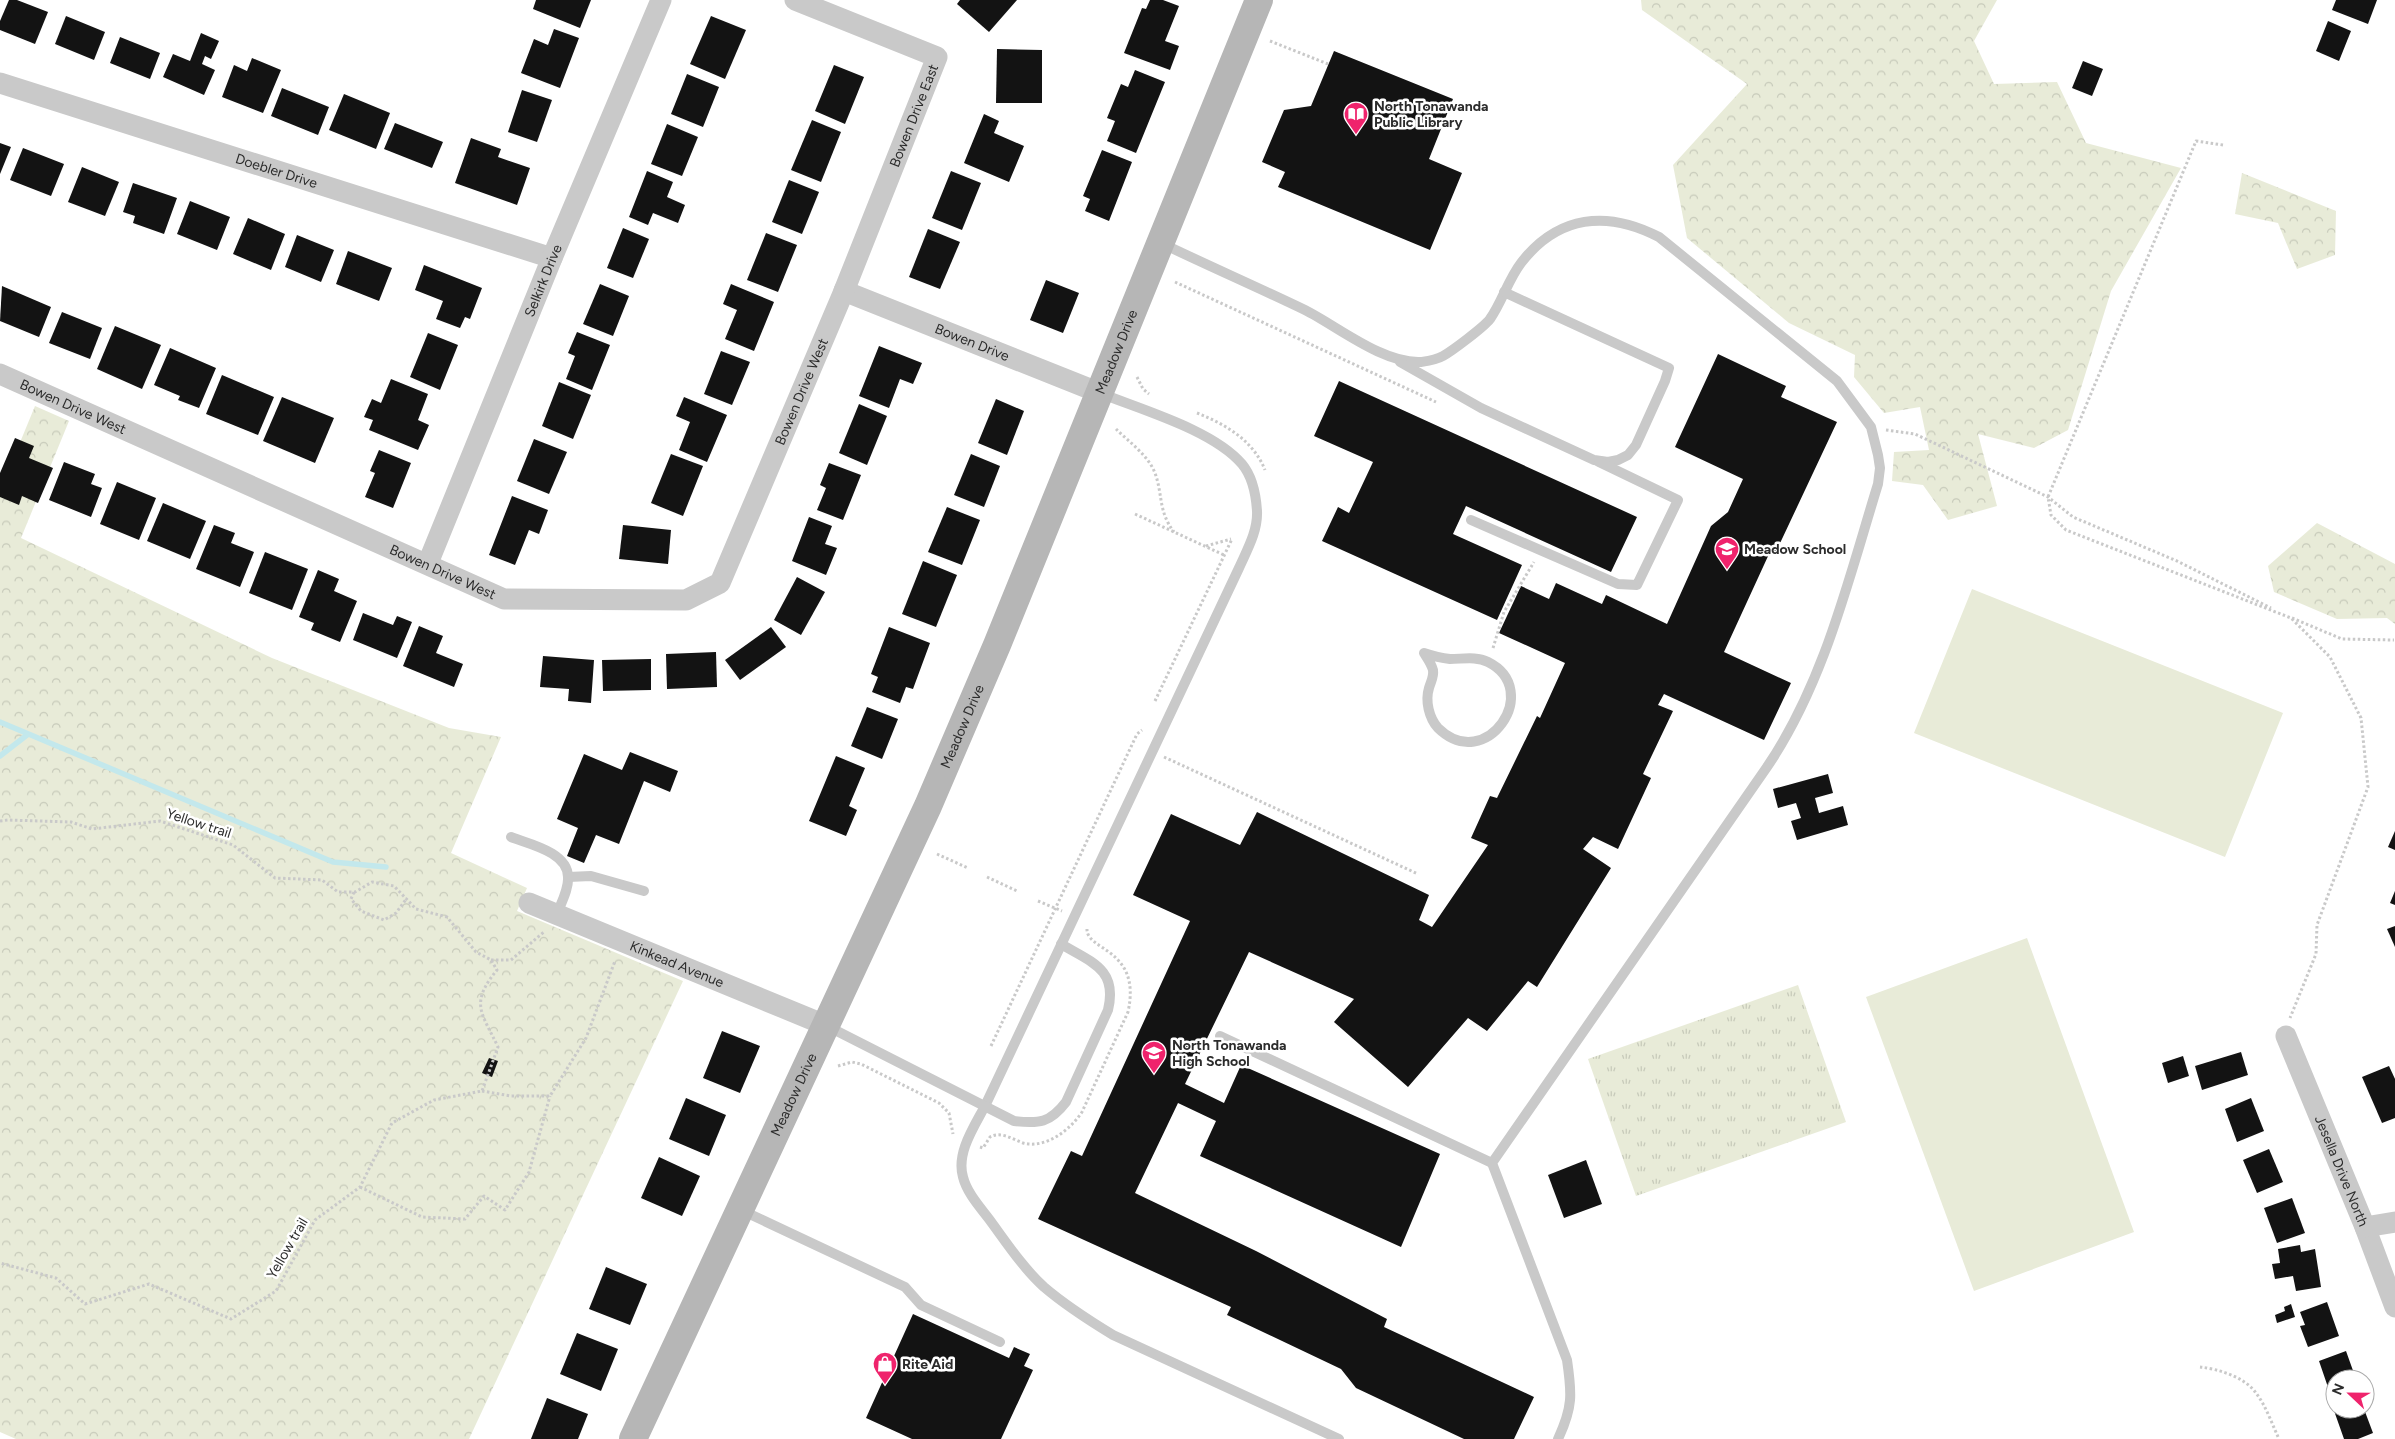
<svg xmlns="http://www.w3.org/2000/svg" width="2395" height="1439" font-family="Figtree,sans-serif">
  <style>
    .forest { fill: url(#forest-crowns) }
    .park { fill: url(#park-tufts) }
    .garden { fill: #e8ebd8 }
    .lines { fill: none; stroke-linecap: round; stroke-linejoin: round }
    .stream { stroke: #c3e8ec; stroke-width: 5.5 }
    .building { fill: #131313 }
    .path { stroke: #c9c9c9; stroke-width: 3; stroke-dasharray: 2.5 2.5; stroke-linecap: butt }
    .lane { stroke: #c9c9c9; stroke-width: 10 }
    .street { stroke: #c9c9c9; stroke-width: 21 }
    .secondary { stroke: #b6b6b6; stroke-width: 28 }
    .labels { text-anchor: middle; stroke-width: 5; stroke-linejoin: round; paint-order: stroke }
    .poi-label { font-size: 14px; font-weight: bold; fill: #2c2c2c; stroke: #fff; text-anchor: start }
    .street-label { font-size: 14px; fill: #2c2c2c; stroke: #fff }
  </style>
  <defs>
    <pattern id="forest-crowns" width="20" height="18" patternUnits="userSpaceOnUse" patternTransform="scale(1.25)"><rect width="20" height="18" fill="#e8ebd8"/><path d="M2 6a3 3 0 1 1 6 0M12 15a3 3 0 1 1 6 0" fill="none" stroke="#c7caba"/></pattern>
    <pattern id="park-tufts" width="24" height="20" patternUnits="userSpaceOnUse" patternTransform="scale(1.25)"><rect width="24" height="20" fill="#e8ebd8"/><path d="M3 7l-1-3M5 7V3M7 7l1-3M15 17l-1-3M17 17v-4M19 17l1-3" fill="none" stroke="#c7caba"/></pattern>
  </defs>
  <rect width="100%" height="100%" fill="#fff"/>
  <g class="forest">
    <path d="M1641,0H1997L1974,41L1994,84L2057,82L2086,143L2181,168L2111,291L2068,430L2034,448L1978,434L1997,506L1948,520L1923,485L1892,481L1894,452L1929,450L1920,407L1884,413L1854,377L1855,355L1789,323L1687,238L1673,165L1747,84L1642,10Z"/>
    <path d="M2242,173L2336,211L2335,255L2297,269L2278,223L2235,214Z"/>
    <path d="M35,406L69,421L21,538L272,658L449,728L501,737L451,853L527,888L517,911L683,981L469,1439H16L0,1432V491Z"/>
    <path d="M2317,523L2395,564V624L2387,618L2337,619L2274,592L2268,566Z"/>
  </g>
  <path class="park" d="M1798,985L1846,1122L1636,1196L1588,1059Z"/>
  <g class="garden">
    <path d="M1972,589L2283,713L2225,857L1914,733Z"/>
    <path d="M2027,938L2134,1232L1974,1291L1866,997Z"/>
  </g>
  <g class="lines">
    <g class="stream">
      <path d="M0,722L333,862L386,867"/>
      <path d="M0,756L27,735"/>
    </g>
  </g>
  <g class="building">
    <path d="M9,0H17L48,12L35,44L0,30V21Z"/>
    <path d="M536,0H591L580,28L533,9Z"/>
    <path d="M960,0H1017L989,32L957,4Z"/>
    <path d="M1150,0H1163L1179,6L1165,41L1179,46L1170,70L1124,53L1142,8L1146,9Z"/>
    <path d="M2336,0H2377L2368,24L2332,10Z"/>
    <path d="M66,16L105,32L94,60L55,44Z"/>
    <path d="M711,16L746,30L725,79L690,64Z"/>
    <path d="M2328,21L2351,31L2339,61L2316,51Z"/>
    <path d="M554,29L579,38L560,88L521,73L534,39L548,45Z"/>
    <path d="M201,33L219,41L211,59L205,56L202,64L215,70L204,95L163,77L173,54L190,61Z"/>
    <path d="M120,37L160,53L150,79L110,63Z"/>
    <path d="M997,49L1042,50V103H996Z"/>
    <path d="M1334,51L1453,99L1429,159L1462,173L1430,250L1278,187L1285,172L1262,162L1284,110L1311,106Z"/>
    <path d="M252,58L281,70L263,113L222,97L234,65L247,71Z"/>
    <path d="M2083,61L2103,69L2092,96L2072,88Z"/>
    <path d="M834,65L864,77L845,124L815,111Z"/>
    <path d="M1135,70L1165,82L1136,153L1107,141L1115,121L1107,118L1121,84L1128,87Z"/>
    <path d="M687,74L719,87L703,127L671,114Z"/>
    <path d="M282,88L329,107L318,135L271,116Z"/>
    <path d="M522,90L552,100L537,142L508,132Z"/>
    <path d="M344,94L390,113L376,149L329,130Z"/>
    <path d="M984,114L999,121L994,133L1024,146L1009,182L964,163Z"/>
    <path d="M812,120L841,132L821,182L791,170Z"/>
    <path d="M395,123L443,142L432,168L384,149Z"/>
    <path d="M667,124L698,137L682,176L651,164Z"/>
    <path d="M471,138L501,149L498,157L530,168L517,205L455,183Z"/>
    <path d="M0,143L11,147L0,174Z"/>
    <path d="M23,148L64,164L51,196L10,180Z"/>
    <path d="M1102,150L1132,162L1109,221L1085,211L1090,199L1083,196Z"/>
    <path d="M82,167L119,182L105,216L68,202Z"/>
    <path d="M647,171L673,182L667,197L685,205L678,223L653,213L648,225L629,217Z"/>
    <path d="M951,171L981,183L962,230L932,218Z"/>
    <path d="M789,180L819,192L802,234L772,222Z"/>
    <path d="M133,183L177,198L164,234L133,223L135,216L123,212Z"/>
    <path d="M190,201L230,217L217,250L177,234Z"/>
    <path d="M248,218L285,234L271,270L233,254Z"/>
    <path d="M623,228L649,239L633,278L607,268Z"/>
    <path d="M928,229L960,242L940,289L909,277Z"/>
    <path d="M766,233L797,245L778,292L747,280Z"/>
    <path d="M297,235L334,250L321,282L285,267Z"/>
    <path d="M348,251L392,268L379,301L336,284Z"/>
    <path d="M424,265L482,288L470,319L465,317L460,328L436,319L443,301L415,290Z"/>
    <path d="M1046,280L1079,293L1063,333L1030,320Z"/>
    <path d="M600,284L629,296L613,336L583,324Z"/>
    <path d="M731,284L774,302L754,351L725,339L737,310L723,304Z"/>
    <path d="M2,286L51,307L39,337L0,321Z"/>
    <path d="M62,312L102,328L90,359L49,343Z"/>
    <path d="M115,326L161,345L142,389L97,369Z"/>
    <path d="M577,332L610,345L592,390L566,379L575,356L568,353Z"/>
    <path d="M428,333L458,345L440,390L410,377Z"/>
    <path d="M879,346L922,363L913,384L900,379L889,408L859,396Z"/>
    <path d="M170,348L216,368L199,408L178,400L180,396L154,385Z"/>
    <path d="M721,351L750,362L732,405L704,394Z"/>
    <path d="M1718,354L1786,386L1781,397L1837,422L1774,556L1769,554L1724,652L1791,683L1764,740L1664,694L1658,705L1673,711L1643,774L1651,778L1618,849L1593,837L1583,849L1611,868L1537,987L1528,981L1487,1031L1468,1018L1408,1087L1334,1022L1354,999L1249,952L1185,1084L1224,1103L1241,1065L1440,1154L1401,1247L1200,1156L1216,1121L1178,1103L1135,1193L1256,1251L1387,1319L1384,1327L1534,1397L1514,1439H1464L1356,1388L1341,1369L1227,1315L1231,1307L1038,1219L1071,1151L1082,1156L1190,921L1133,895L1171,814L1240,845L1257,812L1429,895L1419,920L1432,927L1488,845L1471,838L1490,796L1497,798L1537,716L1540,718L1565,663L1499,633L1521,586L1549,599L1556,583L1602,604L1606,595L1667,624L1711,526L1728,512L1743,479L1675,447Z"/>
    <path d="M222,375L274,397L258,435L206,414Z"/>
    <path d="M391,379L428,394L418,420L429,425L418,450L369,430L373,420L364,417L372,399L381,403Z"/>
    <path d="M1339,381L1637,517L1611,572L1466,506L1453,534L1522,565L1497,620L1322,541L1338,507L1349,513L1373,462L1314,436Z"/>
    <path d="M559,382L591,395L573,439L542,426Z"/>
    <path d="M282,397L334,418L315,463L263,441Z"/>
    <path d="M684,397L727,415L707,462L679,450L690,422L676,416Z"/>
    <path d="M996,399L1024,411L1007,455L978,443Z"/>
    <path d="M859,404L887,416L867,465L839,453Z"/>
    <path d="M15,438L34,446L29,458L53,468L38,503L22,496L19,505L0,497V473Z"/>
    <path d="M534,439L567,452L549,494L517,481Z"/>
    <path d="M379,450L411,463L393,508L365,497L375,473L370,471Z"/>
    <path d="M671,454L703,466L683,516L651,503Z"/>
    <path d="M971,454L1000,466L984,507L954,495Z"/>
    <path d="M64,462L95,474L91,484L102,488L91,517L49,500Z"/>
    <path d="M829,463L861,475L843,520L817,510L826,488L820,485Z"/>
    <path d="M117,482L156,498L139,540L100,524Z"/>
    <path d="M512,496L548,510L539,534L529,530L515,565L489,555Z"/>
    <path d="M163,503L206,521L190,559L147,541Z"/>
    <path d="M947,507L980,520L962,565L928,552Z"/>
    <path d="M809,517L832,526L825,544L837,548L826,575L792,561Z"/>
    <path d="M214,525L235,533L231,543L254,552L240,587L196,569Z"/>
    <path d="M623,525L671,530L668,564L619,559Z"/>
    <path d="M265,552L308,569L292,610L249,593Z"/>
    <path d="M923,561L957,575L936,627L902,614Z"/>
    <path d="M318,570L339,579L334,591L357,601L340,642L311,630L314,623L299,617Z"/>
    <path d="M797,577L825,592L801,635L774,620Z"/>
    <path d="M363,613L393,625L397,616L412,622L397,658L353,640Z"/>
    <path d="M419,626L443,636L436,653L463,664L454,687L403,666Z"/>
    <path d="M771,627L786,647L740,680L725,660Z"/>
    <path d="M889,627L930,643L913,689L906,687L900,703L872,692L878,677L871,674Z"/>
    <path d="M716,652L717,687L667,689L666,654Z"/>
    <path d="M543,656L594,660L591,703L568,701L569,689L540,687Z"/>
    <path d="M651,659V690L603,691L602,660Z"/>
    <path d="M867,707L898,719L882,759L851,746Z"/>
    <path d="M630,752L678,771L670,792L644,781L619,844L596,835L584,863L567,856L578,828L557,819L584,754L622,770Z"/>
    <path d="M836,756L865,768L849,806L857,810L846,836L809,821Z"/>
    <path d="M1828,774L1833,793L1815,798L1819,813L1843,806L1848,825L1797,840L1791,821L1801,818L1796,803L1778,808L1773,789Z"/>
    <path d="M2395,831V850L2388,847Z"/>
    <path d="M2395,891V905L2390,903Z"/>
    <path d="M2395,926V947L2387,929Z"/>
    <path d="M722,1031L760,1046L740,1093L703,1078Z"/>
    <path d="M2241,1052L2248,1075L2202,1090L2195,1066Z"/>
    <path d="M2183,1056L2189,1076L2168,1083L2162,1063Z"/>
    <path d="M489,1058L498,1061L492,1077L482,1073Z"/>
    <path d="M2389,1066L2395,1079V1118L2382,1123L2362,1077Z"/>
    <path d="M686,1098L726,1115L709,1156L669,1139Z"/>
    <path d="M2251,1098L2264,1131L2237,1142L2225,1109Z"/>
    <path d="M2269,1149L2283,1182L2257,1193L2243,1160Z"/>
    <path d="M659,1157L700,1176L682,1216L641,1198Z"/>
    <path d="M1586,1160L1602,1204L1564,1218L1548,1175Z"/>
    <path d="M2292,1198L2305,1233L2277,1243L2264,1208Z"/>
    <path d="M2300,1245L2301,1252L2315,1249L2321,1287L2296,1291L2293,1276L2275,1279L2272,1264L2280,1263L2278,1249Z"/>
    <path d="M606,1267L647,1284L630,1325L589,1309Z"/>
    <path d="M2327,1302L2339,1336L2308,1347L2300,1326L2305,1325L2300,1312Z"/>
    <path d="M2291,1304L2295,1317L2277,1323L2275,1315L2285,1311L2284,1307Z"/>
    <path d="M913,1314L1009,1358L1014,1347L1030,1354L1024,1366L1033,1370L1001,1439H912L866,1418Z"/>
    <path d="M577,1333L618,1349L601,1391L560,1374Z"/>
    <path d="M2346,1351L2356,1379H2335V1395L2331,1396L2319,1361Z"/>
    <path d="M547,1398L588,1414L578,1439H531Z"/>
    <path d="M2335,1404V1409H2364L2373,1433L2358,1439H2344L2332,1405Z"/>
  </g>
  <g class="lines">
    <g class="path">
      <path d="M1270,41L1328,64"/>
      <path d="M2223,145L2196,141L2048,497L2051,515L2066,530L2291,618L2330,657L2361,718L2368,787L2317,925L2316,954L2290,1018"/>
      <path d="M1175,282L1436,402"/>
      <path d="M1137,377L1143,389L1149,394"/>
      <path d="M1197,413C1225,424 1253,440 1265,470"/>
      <path d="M1116,429C1129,442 1148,455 1155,473C1163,495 1158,511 1174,532"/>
      <path d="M1886,430L1915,434L2048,497L2073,517L2177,561L2271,608"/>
      <path d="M1135,514L1224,555"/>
      <path d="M1206,546L1231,539"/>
      <path d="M2292,618L2342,639L2394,640"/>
      <path d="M1493,648L1504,612L1534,562"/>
      <path d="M1155,701L1232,539"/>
      <path d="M1164,757L1418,874"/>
      <path d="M0,821L8,820L71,822L92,829L160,821L233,845L275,878L322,880L338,892H355L372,882L394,886L416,909L447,917L476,952L491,960L497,970C469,1004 482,1013 498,1047L482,1091L434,1100L392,1123L360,1187L315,1220L276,1291L231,1319L149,1284L85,1304L56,1278L0,1263"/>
      <path d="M937,854L968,868"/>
      <path d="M987,877L1017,891"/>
      <path d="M354,892L351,899L361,911L384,920L396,913L407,898"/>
      <path d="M1038,901L1062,911"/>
      <path d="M491,960H511L545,931"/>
      <path d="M991,1046L1137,734L1142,730"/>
      <path d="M838,1066L852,1062L861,1064L939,1103L949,1113L953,1134"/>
      <path d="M482,1091L511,1096H550L586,1038L615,961"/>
      <path d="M980,1147L983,1148L990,1137C1001,1131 1012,1139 1023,1143C1046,1149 1070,1130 1082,1112L1128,1012C1142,948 1086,951 1087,929"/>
      <path d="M360,1187L422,1217L465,1219L484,1196L505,1210L529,1172L550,1096"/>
      <path d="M2200,1367C2218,1369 2245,1377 2256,1393C2266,1406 2272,1424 2279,1439"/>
    </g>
    <g class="lane">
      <path d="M1161,243C1209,266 1257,287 1305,310C1337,326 1383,364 1421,362C1428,361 1436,360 1443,356C1452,351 1484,327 1490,319C1502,302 1508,280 1521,263C1558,215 1607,210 1659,237L1837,381L1871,427L1878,455L1880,468L1878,484C1848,581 1824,683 1767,767L1492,1163L1567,1360C1572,1394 1573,1407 1558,1439"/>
      <path d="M1400,362L1481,408L1594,460L1608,462L1618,460L1628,455L1636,445L1665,381L1669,368L1504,292"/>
      <path d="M1100,393C1142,410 1213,430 1242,464C1252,476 1256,495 1257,511C1258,531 1247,550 1239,568L985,1106C974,1127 956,1153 963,1177C967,1193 980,1207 989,1219C1006,1242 1023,1268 1044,1287C1065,1305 1090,1321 1113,1335L1339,1439"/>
      <path d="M1471,520L1618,584L1637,585L1678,500L1599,462"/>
      <path d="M1424,653C1433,656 1441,658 1450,659C1463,659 1476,656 1488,662C1544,690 1486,775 1438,728C1429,718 1425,701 1429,688C1431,681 1434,677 1433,670C1431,663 1427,658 1424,653Z"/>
      <path d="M511,837C529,844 568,852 568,877C569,889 561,903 557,914"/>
      <path d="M568,877L591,876L644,891"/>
      <path d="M827,1026L1014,1121C1039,1124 1050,1123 1066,1102L1108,1010C1118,969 1091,962 1061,944"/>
      <path d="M1220,1036L1492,1163"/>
      <path d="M741,1210L905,1287L921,1305L1000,1342"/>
    </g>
    <g class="street">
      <path id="s1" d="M0,83L552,258"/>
      <path id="s2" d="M844,291L1100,393"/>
      <path id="s3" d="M0,374L504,599L686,600L720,583L844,291L937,57L795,0"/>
      <path id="s4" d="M428,563L552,258L661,0"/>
      <path id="s5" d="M529,903L825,1025"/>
      <path id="s6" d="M2286,1036L2365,1227L2395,1307"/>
      <path d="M2365,1227L2395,1222"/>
    </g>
    <path class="secondary" id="s7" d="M633,1439L928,806L997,645L1259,0"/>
  </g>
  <defs>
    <symbol id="library-pin" viewBox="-11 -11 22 30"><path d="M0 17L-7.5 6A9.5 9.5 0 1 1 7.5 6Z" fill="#ef236c" stroke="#fff"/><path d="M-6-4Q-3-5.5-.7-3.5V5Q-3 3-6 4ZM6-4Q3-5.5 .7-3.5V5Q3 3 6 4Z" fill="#fff"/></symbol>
    <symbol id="school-pin" viewBox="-11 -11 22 30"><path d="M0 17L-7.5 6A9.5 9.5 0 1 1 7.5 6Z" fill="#ef236c" stroke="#fff"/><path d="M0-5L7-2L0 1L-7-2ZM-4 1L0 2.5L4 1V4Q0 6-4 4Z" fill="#fff"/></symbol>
    <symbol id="shop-pin" viewBox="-11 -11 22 30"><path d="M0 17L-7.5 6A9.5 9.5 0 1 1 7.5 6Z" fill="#ef236c" stroke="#fff"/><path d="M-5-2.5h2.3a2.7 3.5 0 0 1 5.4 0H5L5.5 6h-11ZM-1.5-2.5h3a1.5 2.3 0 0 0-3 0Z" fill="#fff"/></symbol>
  </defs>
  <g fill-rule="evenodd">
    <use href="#library-pin" x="1342" y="100" width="28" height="38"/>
    <use href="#school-pin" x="1713" y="535" width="28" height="38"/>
    <use href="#school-pin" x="1140" y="1039" width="28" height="38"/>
    <use href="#shop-pin" x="871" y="1350" width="28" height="38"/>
  </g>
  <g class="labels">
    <g class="poi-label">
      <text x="1374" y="111">North Tonawanda<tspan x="1374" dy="16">Public Library</tspan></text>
      <text x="1744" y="554">Meadow School</text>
      <text x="1172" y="1050">North Tonawanda<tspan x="1172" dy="16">High School</tspan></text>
      <text x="902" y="1369">Rite Aid</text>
    </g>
    <g class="street-label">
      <text dy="5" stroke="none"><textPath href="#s3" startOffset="1278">Bowen Drive East</textPath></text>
      <text dy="5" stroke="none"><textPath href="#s1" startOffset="290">Doebler Drive</textPath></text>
      <text dy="5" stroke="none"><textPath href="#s4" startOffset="305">Selkirk Drive</textPath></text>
      <text dy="5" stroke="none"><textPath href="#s2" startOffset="138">Bowen Drive</textPath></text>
      <text dy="5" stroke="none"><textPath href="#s7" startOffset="1190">Meadow Drive</textPath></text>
      <text dy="5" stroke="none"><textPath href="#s3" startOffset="980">Bowen Drive West</textPath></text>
      <text dy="5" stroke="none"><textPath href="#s3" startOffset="80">Bowen Drive West</textPath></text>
      <text dy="5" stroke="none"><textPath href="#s3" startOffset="485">Bowen Drive West</textPath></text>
      <text dy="5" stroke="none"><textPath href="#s7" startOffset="785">Meadow Drive</textPath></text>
      <text transform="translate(199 823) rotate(18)" y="5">Yellow trail</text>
      <text dy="5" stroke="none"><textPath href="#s5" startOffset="160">Kinkead Avenue</textPath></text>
      <text dy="5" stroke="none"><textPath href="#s7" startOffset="380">Meadow Drive</textPath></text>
      <text dy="5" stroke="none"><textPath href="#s6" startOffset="146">Jesella Drive North</textPath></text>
      <text transform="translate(287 1248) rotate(-60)" y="5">Yellow trail</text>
    </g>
  </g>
  <g transform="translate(2350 1394) rotate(292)"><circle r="24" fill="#ffffff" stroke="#ababab"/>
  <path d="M0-4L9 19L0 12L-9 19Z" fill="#ef236c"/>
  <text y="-8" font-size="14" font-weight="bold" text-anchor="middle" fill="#2c2c2c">N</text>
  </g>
</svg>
